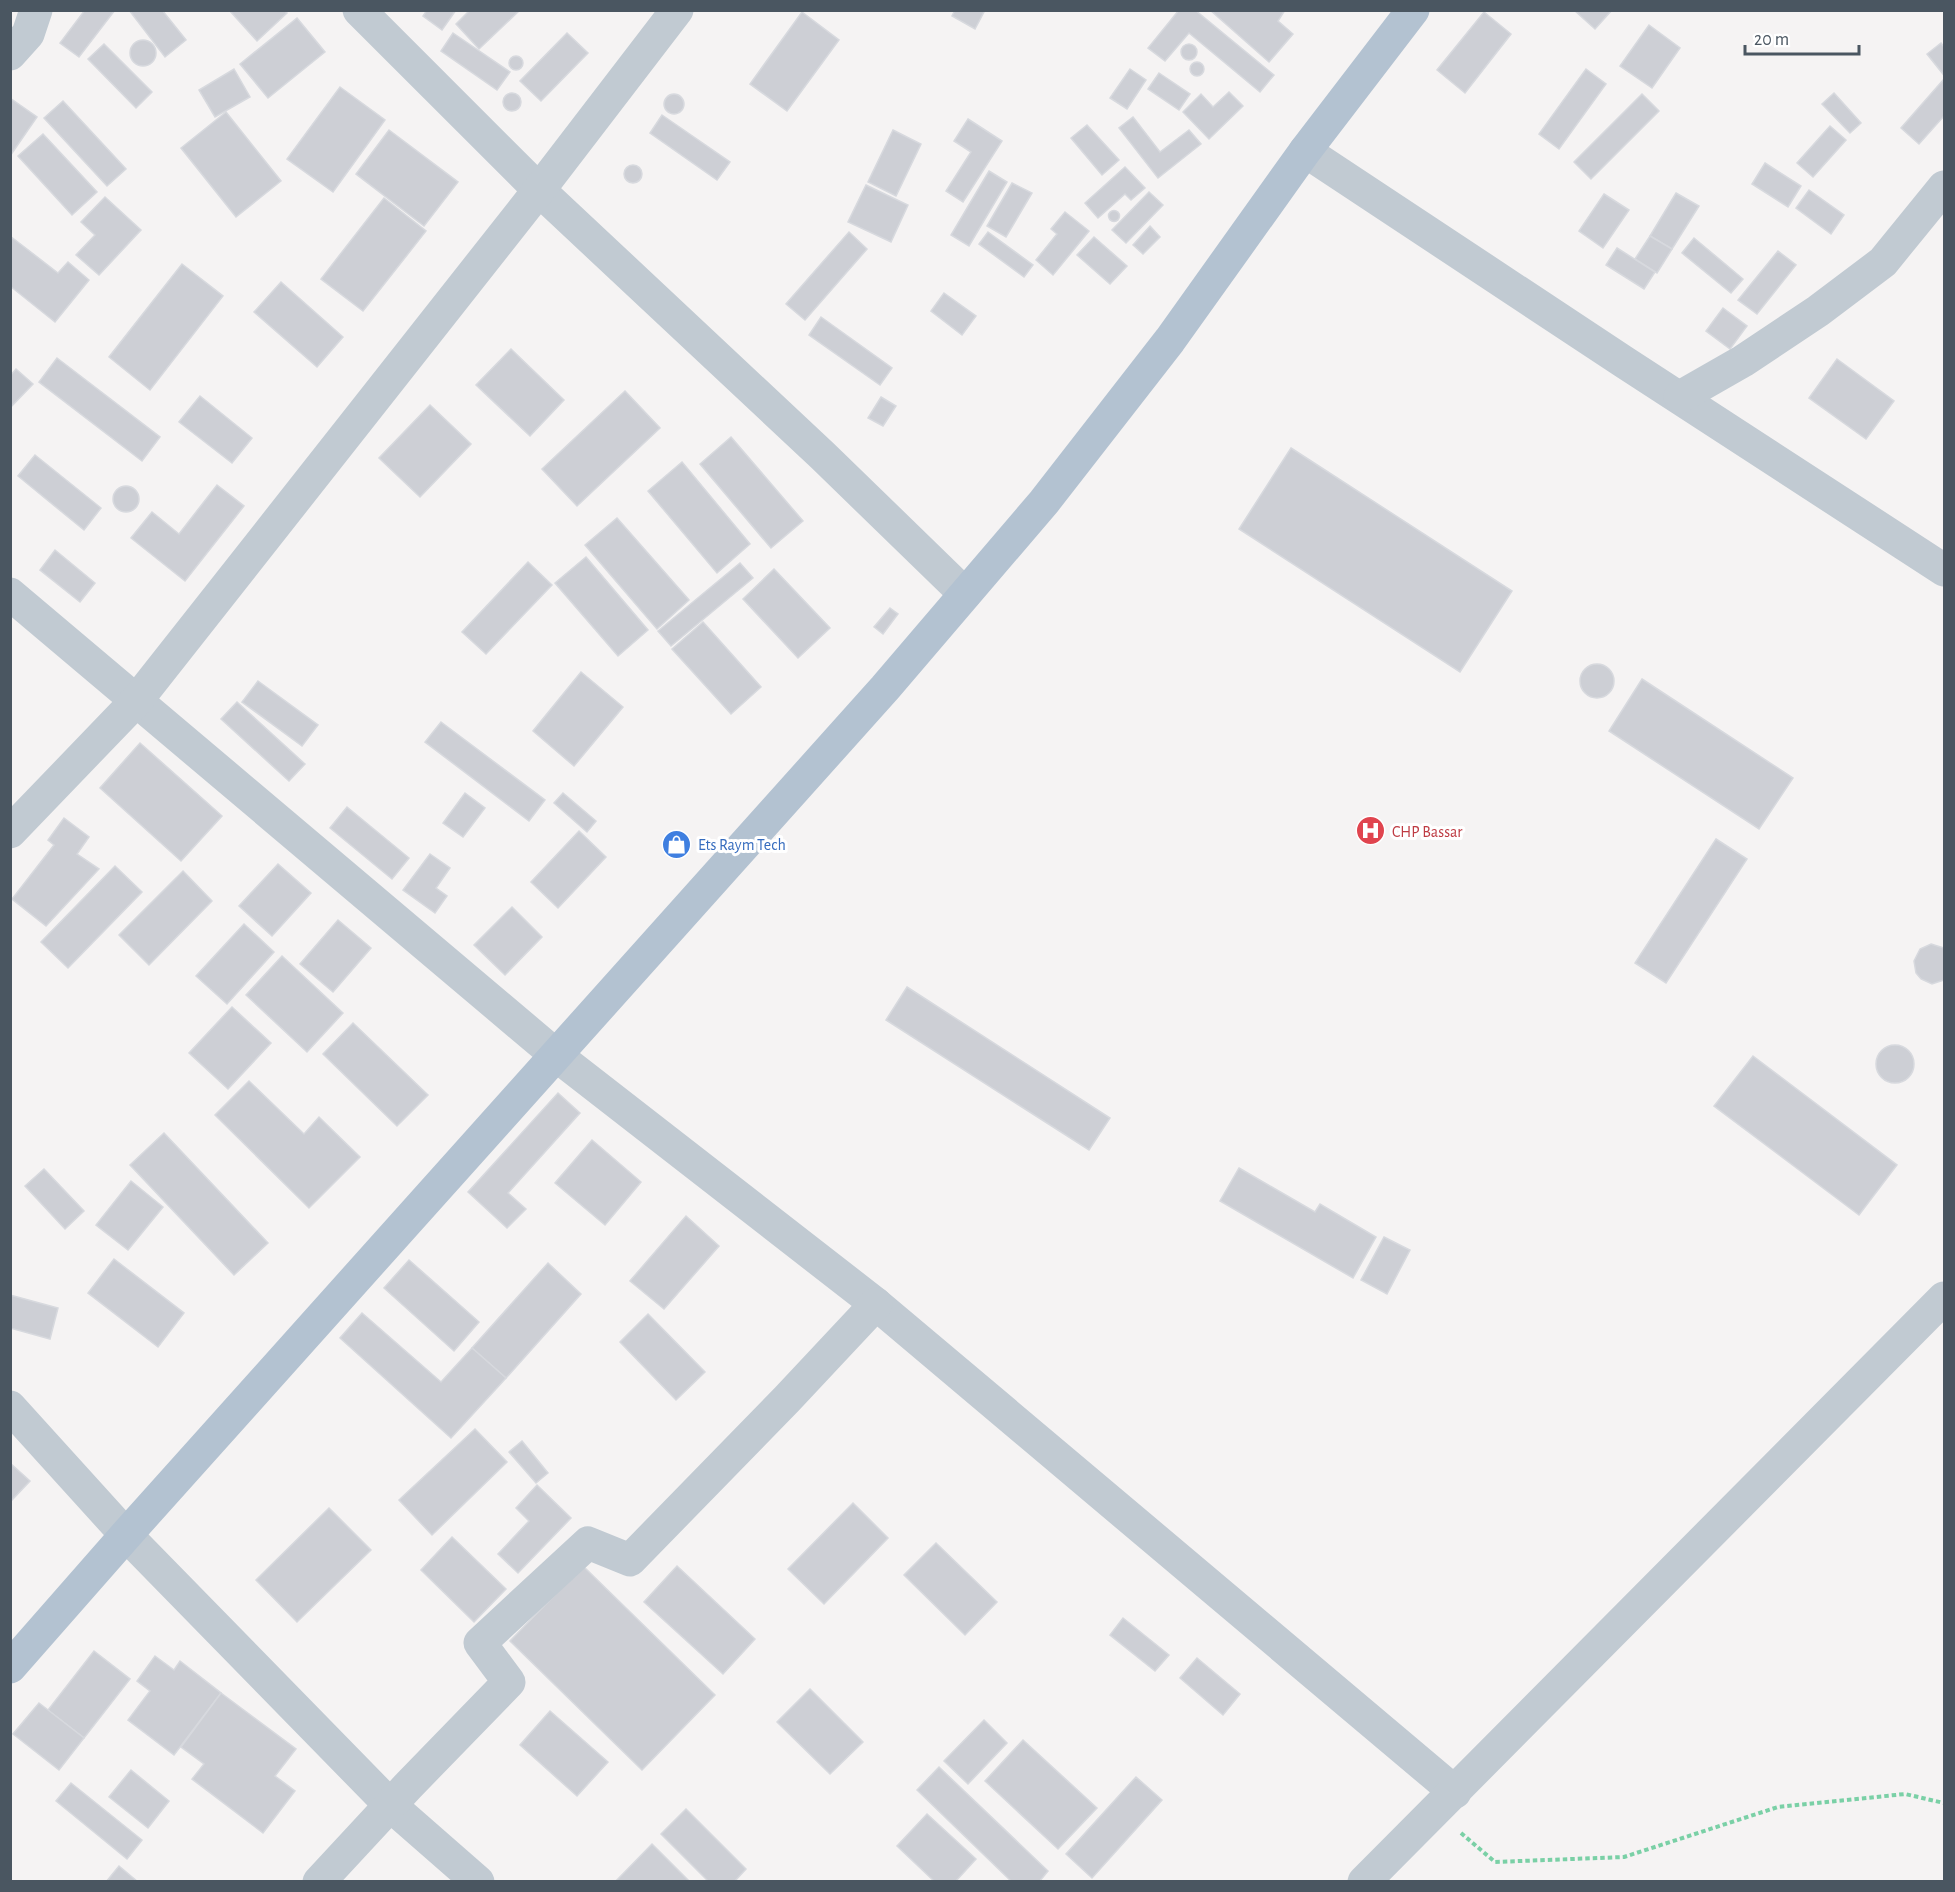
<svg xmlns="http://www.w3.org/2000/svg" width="1955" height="1892" font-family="'Alegreya Sans',sans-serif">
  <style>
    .building { fill: #cdcfd5; stroke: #d7d9de; stroke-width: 1.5 }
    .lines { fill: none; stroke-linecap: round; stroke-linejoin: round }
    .path { stroke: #7ad0a6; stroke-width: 4; stroke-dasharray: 4.5 3; stroke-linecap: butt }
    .minor { stroke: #c1cad2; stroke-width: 33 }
    .primary { stroke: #b3c2d1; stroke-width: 33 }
    .labels { text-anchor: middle; stroke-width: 6; stroke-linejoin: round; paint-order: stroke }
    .health-label { font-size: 16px; fill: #be3a42; stroke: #fff; text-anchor: start }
    .shop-label { font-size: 16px; fill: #366cbe; stroke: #fff; text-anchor: start }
  </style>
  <rect width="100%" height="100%" fill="#f5f3f3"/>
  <g class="building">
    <path d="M85,10H115L79,57L60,43Z"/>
    <path d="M129,10H162L186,40L165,57Z"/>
    <path d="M229,10H284L287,13L257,41Z"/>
    <path d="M427,10H456L442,30L423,16Z"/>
    <path d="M470,10H520L479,49L456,24Z"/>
    <path d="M955,10H985L975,29L952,16Z"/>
    <path d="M1179,10H1195L1274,75L1260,92L1189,33L1165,61L1148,48Z"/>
    <path d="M1210,10H1285L1278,21L1293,34L1269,62Z"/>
    <path d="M1574,10H1612L1595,29Z"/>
    <path d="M802,12L839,40L787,111L750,84Z"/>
    <path d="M1484,12L1511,34L1465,93L1437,70Z"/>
    <path d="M297,18L325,52L268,98L240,64Z"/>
    <path d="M1649,25L1680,48L1652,88L1620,66Z"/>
    <path d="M453,33L510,72L497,90L441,51Z"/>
    <path d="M567,33L588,53L541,101L520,81Z"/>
    <circle cx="143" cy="53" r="13"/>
    <path d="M1941,43L1944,47V72L1943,74L1927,54Z"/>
    <circle cx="1189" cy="52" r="8"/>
    <path d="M104,44L152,92L136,108L88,59Z"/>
    <circle cx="516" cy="63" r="7"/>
    <circle cx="1197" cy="69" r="7"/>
    <path d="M234,69L250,97L215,117L199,90Z"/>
    <path d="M1130,69L1146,80L1127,109L1110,98Z"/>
    <path d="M1586,69L1606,84L1559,149L1539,134Z"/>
    <path d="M1159,73L1190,94L1179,110L1148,89Z"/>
    <path d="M1944,79V116L1919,144L1901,128Z"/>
    <path d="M340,87L385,120L333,192L287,159Z"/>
    <path d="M1229,92L1243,106L1209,139L1183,112L1201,94L1213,107Z"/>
    <circle cx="512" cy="102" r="9"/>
    <path d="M1834,93L1861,123L1850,133L1822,104Z"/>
    <path d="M1642,94L1659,111L1591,179L1574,162Z"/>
    <circle cx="674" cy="104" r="10"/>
    <path d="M10,98L37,117L10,156Z"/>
    <path d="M63,101L126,169L107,186L44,118Z"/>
    <path d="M226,112L281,181L236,217L181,148Z"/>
    <path d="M662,115L730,162L717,180L650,133Z"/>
    <path d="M1133,117L1160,152L1189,130L1201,144L1158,178L1119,128Z"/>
    <path d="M968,119L1002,141L963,202L946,191L971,152L954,141Z"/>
    <path d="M1087,125L1119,160L1102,175L1071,138Z"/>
    <path d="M1830,126L1846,140L1813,177L1797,163Z"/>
    <path d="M389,130L458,182L424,226L356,174Z"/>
    <path d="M893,130L921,144L896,196L868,182Z"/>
    <path d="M43,134L97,192L72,215L18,156Z"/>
    <path d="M1765,163L1801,186L1788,207L1752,184Z"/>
    <circle cx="633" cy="174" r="9"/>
    <path d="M1125,167L1145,188L1131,200L1125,194L1098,218L1085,203Z"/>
    <path d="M989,171L1007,182L969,246L951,235Z"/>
    <path d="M1012,183L1032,193L1006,237L987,226Z"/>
    <path d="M866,185L908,205L891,242L848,222Z"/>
    <path d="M1809,190L1844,215L1831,234L1796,208Z"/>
    <path d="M1149,192L1163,205L1126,243L1112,230Z"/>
    <path d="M1676,193L1699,206L1672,249L1650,236Z"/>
    <path d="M1604,194L1629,210L1603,248L1579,231Z"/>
    <path d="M105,197L141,230L99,275L76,255L95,235L81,222Z"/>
    <path d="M384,198L426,231L363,311L321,279Z"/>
    <circle cx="1114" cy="216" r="5.5"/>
    <path d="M1065,212L1089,231L1053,275L1036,260L1057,234L1051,229Z"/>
    <path d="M1150,226L1160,237L1143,254L1133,245Z"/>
    <path d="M849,232L867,249L805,320L786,304Z"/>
    <path d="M988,232L1033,265L1024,277L979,244Z"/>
    <path d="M10,236L58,273L68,262L89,280L55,322L10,286Z"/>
    <path d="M1650,236L1672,249L1657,273L1635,259Z"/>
    <path d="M1094,237L1127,266L1110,284L1077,255Z"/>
    <path d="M1694,238L1743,279L1731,293L1682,253Z"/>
    <path d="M1617,248L1655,272L1644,289L1606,265Z"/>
    <path d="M1778,251L1796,265L1757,314L1738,300Z"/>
    <path d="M182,264L223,296L150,390L109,357Z"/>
    <path d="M281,282L343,337L317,367L254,312Z"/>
    <path d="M944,293L976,316L962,335L931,311Z"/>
    <path d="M1723,308L1747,326L1730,349L1706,331Z"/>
    <path d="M821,317L892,368L880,385L809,335Z"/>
    <path d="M511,349L564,400L530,436L476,385Z"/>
    <path d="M57,358L160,437L142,461L39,382Z"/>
    <path d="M1837,359L1894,401L1866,439L1809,398Z"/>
    <path d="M16,369L33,384L10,408V376Z"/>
    <path d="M625,391L660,428L577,506L542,469Z"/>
    <path d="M200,396L252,438L232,463L179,422Z"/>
    <path d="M881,397L896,406L883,426L868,418Z"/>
    <path d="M430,405L471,444L420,497L379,458Z"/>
    <path d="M731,437L803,521L771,548L700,464Z"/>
    <path d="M1291,448L1512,591L1460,672L1239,529Z"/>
    <path d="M35,455L101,508L84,530L18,476Z"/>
    <path d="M682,462L750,544L717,573L648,491Z"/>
    <path d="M217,485L244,506L185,581L131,538L152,512L179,534Z"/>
    <circle cx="126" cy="499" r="13"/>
    <path d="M617,518L689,600L657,629L585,545Z"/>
    <path d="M55,550L95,583L80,602L40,570Z"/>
    <path d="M586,557L648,630L618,656L555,583Z"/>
    <path d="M528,562L552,585L486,654L462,632Z"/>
    <path d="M740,563L753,578L671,646L658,631Z"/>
    <path d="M774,569L830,628L798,658L743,599Z"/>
    <path d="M890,608L898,614L883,634L874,627Z"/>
    <path d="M703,622L761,687L731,714L672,649Z"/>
    <circle cx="1597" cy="681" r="17"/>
    <path d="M581,672L623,707L574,766L533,731Z"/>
    <path d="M1642,679L1793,778L1759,829L1609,731Z"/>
    <path d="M258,681L318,725L302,746L242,702Z"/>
    <path d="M237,702L305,764L289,781L221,719Z"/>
    <path d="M441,722L545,800L529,821L425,742Z"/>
    <path d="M140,743L222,816L181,861L100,788Z"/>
    <path d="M465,793L485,808L463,837L443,823Z"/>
    <path d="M563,793L596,821L587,832L554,803Z"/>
    <path d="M347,807L409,858L392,879L330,828Z"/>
    <path d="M64,818L89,837L77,854L99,869L46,926L12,899L54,845L48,840Z"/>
    <path d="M579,831L606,857L558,908L531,882Z"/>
    <path d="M1716,839L1747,859L1666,983L1635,963Z"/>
    <path d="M430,854L450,868L436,888L447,896L435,913L403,890Z"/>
    <path d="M278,864L311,893L272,936L239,906Z"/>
    <path d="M115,866L142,892L68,968L41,942Z"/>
    <path d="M183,871L212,901L149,965L119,935Z"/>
    <path d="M512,907L542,937L505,975L474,945Z"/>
    <path d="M338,920L371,948L333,992L300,964Z"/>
    <path d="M244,924L274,952L227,1004L196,976Z"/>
    <path d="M1931,944L1944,948V980L1932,984L1921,979L1916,973L1914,961L1920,949Z"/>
    <path d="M282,956L343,1013L307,1052L246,995Z"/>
    <path d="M907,987L1110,1118L1089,1150L886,1020Z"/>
    <path d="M232,1007L271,1043L228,1089L189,1053Z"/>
    <path d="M353,1023L428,1095L397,1126L323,1054Z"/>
    <circle cx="1895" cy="1064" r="19"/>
    <path d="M1753,1056L1897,1165L1859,1215L1714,1106Z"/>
    <path d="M249,1081L304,1134L319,1117L360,1157L309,1208L215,1115Z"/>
    <path d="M558,1093L580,1113L508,1193L526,1209L507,1228L468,1192Z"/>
    <path d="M164,1133L268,1243L234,1275L130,1165Z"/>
    <path d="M592,1140L641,1182L605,1225L555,1183Z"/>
    <path d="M1239,1168L1315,1212L1320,1204L1376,1237L1353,1278L1220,1201Z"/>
    <path d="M44,1169L84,1211L65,1229L25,1186Z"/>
    <path d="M131,1181L163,1207L128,1250L96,1225Z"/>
    <path d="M686,1216L719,1246L664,1309L630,1281Z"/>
    <path d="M1384,1237L1410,1250L1387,1294L1361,1280Z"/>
    <path d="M114,1259L184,1313L158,1347L88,1293Z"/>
    <path d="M409,1260L479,1322L454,1351L384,1288Z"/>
    <path d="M548,1263L581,1294L506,1378L472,1348Z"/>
    <path d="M10,1295L58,1308L50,1339L10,1328Z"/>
    <path d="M362,1313L441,1382L472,1348L506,1378L451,1438L340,1338Z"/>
    <path d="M648,1314L705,1372L676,1400L620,1342Z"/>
    <path d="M475,1429L507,1462L432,1535L399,1500Z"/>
    <path d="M522,1441L548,1473L536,1483L509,1452Z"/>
    <path d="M10,1463L30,1481L10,1502Z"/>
    <path d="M537,1485L571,1518L518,1573L498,1554L529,1521L516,1508Z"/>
    <path d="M853,1503L888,1538L824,1604L788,1569Z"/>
    <path d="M329,1508L371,1550L297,1622L256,1580Z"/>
    <path d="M452,1537L506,1589L474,1622L421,1570Z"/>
    <path d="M936,1543L997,1602L965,1635L904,1575Z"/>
    <path d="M583,1566L715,1695L642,1770L510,1641Z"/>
    <path d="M677,1566L755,1639L723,1674L644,1602Z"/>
    <path d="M1123,1618L1169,1655L1155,1671L1110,1635Z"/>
    <path d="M94,1651L130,1679L84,1738L48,1710Z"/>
    <path d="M155,1656L174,1670L180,1661L221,1693L174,1755L128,1720L150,1691L137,1681Z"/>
    <path d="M1197,1658L1240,1694L1223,1715L1180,1678Z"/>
    <path d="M810,1689L863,1742L830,1774L777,1722Z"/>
    <path d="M221,1693L296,1749L275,1776L295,1791L263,1833L192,1779L204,1764L181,1747Z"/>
    <path d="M39,1703L84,1738L59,1770L13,1734Z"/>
    <path d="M550,1711L608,1762L577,1796L520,1745Z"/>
    <path d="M984,1720L1007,1743L968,1784L944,1761Z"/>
    <path d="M1023,1740L1097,1808L1058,1849L985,1781Z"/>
    <path d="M939,1767L1048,1871L1039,1882H1012L917,1790Z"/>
    <path d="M131,1770L169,1801L148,1828L109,1797Z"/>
    <path d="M1136,1777L1162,1800L1092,1878L1066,1854Z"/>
    <path d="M71,1783L142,1840L127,1859L56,1801Z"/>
    <path d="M686,1809L746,1869L734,1882H709L661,1834Z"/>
    <path d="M927,1814L976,1859L955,1882H935L897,1846Z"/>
    <path d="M652,1844L690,1882H615Z"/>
    <path d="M119,1866L138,1882H106Z"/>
  </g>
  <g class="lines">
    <path class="path" d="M1461,1833L1495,1862L1624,1857L1778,1807L1905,1794L1944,1803"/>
    <g class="minor">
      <path d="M359,10L539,190L823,456L965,594"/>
      <path d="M10,54L28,34L36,10"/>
      <path d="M1305,151L1624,362L1944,570"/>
      <path d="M1680,397L1743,361L1818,311L1883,262L1944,187"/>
      <path d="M10,594L557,1056L876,1304L1455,1792"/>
      <path d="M10,832L137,700L539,190L677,10"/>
      <path d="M10,1407L126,1535L390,1805L478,1882"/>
      <path d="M319,1882L408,1786L509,1682L480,1643L588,1543L630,1560L787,1399L876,1304"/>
      <path d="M1364,1882L1944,1298"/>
    </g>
    <path class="primary" d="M10,1667L126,1535L885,688L1044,502L1170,340L1305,151L1413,10"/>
  </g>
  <defs>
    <symbol id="hospital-disc" viewBox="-11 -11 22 22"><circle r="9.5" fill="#e0444e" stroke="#fff"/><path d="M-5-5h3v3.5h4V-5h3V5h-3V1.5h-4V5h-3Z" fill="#fff"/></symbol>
    <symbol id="shop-disc" viewBox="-11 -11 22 22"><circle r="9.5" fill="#3f7fe0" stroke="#fff"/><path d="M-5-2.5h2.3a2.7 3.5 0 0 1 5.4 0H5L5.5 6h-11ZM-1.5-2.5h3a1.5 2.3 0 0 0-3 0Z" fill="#fff"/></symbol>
  </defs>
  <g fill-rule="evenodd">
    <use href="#hospital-disc" x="1354" y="814" width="33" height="33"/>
    <use href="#shop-disc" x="660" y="828" width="33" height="33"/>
  </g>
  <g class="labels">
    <g class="health-label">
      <text x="1392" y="837">CHP Bassar</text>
    </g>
    <g class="shop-label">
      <text x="698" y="850">Ets Raym Tech</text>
    </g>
  </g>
  <rect width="1955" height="1892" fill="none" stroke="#4a5661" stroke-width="24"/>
  <path d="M1745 45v9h114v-9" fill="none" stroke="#4a5661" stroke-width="3"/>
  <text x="1754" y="45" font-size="18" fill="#4a5661" stroke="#ffffff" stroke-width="4.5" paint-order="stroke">20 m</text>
</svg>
